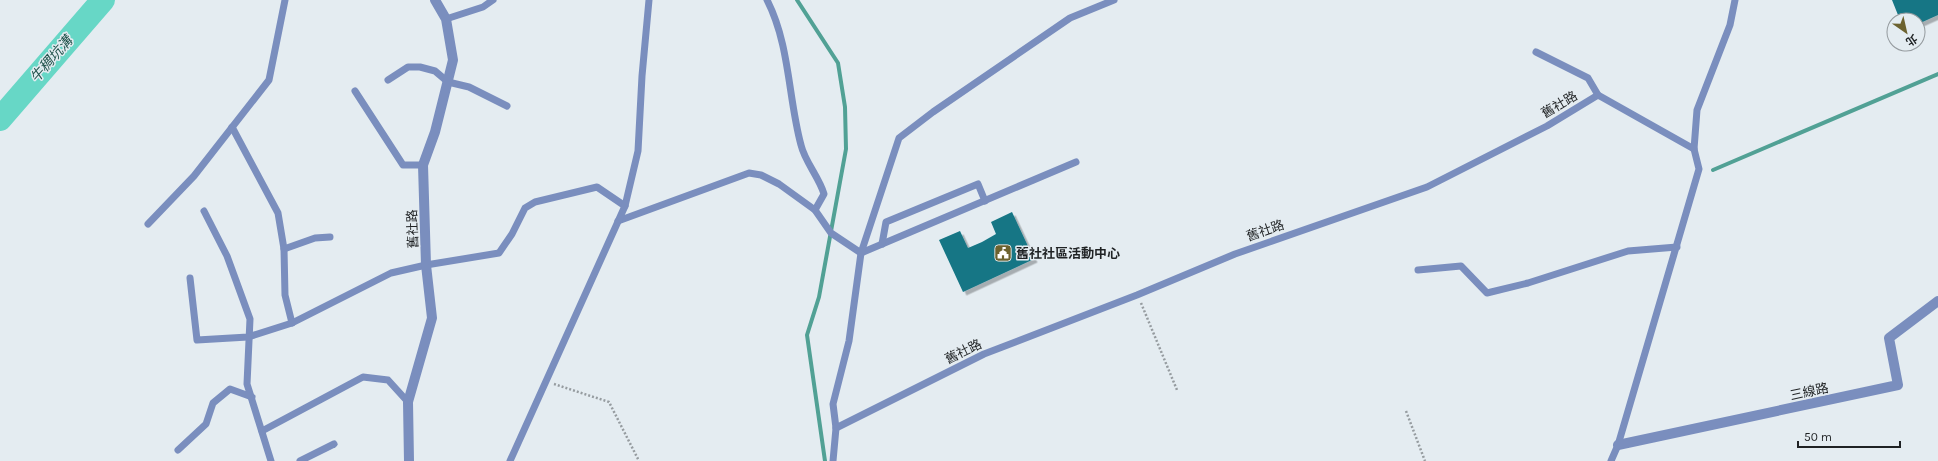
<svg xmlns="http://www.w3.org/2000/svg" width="1938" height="461" font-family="Karla,'Noto Sans TC',sans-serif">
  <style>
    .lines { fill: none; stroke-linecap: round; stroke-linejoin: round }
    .stream { stroke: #51a195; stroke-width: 4 }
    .river { stroke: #67d7c6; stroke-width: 24 }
    .building { fill: #157685; filter: url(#shadow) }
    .path { stroke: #969ca0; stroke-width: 2.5; stroke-dasharray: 2 2; stroke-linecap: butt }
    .service { stroke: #7a8ebe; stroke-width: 7 }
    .minor { stroke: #7a8ebe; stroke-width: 10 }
    .labels { text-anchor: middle; stroke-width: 3; stroke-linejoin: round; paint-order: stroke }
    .street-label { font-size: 13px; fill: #1f2224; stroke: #e4ecf1 }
    .poi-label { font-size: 13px; font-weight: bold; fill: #1f2224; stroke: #e4ecf1; text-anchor: start }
    .water-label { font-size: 14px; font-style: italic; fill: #24554e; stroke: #e4ecf1 }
  </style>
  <defs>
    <filter id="shadow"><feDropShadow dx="3.5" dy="3.5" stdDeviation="0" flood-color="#0004"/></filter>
  </defs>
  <rect width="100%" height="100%" fill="#e4ecf1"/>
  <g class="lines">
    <g class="stream">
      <path d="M797,0L838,63L845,107L846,149L819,297L807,335L825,461"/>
      <path d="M1713,170L1938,74"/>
    </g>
    <path class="river" d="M0,119L103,0"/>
  </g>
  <g class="building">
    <path d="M1892,0H1938V15L1918,24V20H1900Z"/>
    <path d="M1012,212L1034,259L963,292L939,240L960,231L968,248L982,242L996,234L991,222Z"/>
  </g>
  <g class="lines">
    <g class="path">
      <path d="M1141,303L1177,390"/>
      <path d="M554,384L609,402L639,461"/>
      <path d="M1406,411L1425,461"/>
    </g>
    <g class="service">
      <path d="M767,0C790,45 788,97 801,145C805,162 819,177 824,194L815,210"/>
      <path d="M446,19L483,7L493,0"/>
      <path d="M1536,52L1588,78L1598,95"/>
      <path d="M388,80L408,67H420L435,71L448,82L469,87L507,106"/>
      <path d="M355,91L403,165H423"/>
      <path d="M232,127L278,213L284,249L285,295L292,323"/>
      <path d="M204,211L227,256L250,319L247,384L271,461"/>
      <path d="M618,221L749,173L761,175L779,184L815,210L831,233L861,253L1076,162"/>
      <path d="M148,224L194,176L269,80L285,0"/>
      <path d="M882,244L886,222L978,184L985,201"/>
      <path d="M284,249L315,238L330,237"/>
      <path d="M1418,270L1461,266L1487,293L1528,283L1628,251L1677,247"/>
      <path d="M190,278L197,340L248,337L292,323L391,273L426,265L499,253L512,234L525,208L535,202L597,187L625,206"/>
      <path d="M836,428L984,354L1137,295L1235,254L1427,187L1547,126L1598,95L1694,149"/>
      <path d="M262,431L363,377L388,380L408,402"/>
      <path d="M178,450L206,424L213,403L230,389L252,397"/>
      <path d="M300,461L334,444"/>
      <path d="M510,461L625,206L638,151L642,76L649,0"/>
      <path d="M833,461L836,428L833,404L849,341L861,253L899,138L933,112L1070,18L1114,0"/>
      <path d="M1611,461L1618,445L1699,169L1694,149L1697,110L1730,25L1735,0"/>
    </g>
    <g class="minor">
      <path d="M1618,445L1898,385L1889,338L1938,301"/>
      <path d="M409,461L408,402L432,318L426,265L423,165L435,132L453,60L446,19L435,0"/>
    </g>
  </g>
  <defs>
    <symbol id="civic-square" viewBox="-11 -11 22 22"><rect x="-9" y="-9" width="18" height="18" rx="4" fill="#6c622f" stroke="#e4ecf1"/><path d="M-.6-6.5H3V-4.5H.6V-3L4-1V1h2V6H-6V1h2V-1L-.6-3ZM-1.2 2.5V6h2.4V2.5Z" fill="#fff"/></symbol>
  </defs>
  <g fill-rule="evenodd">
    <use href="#civic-square" x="993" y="243" width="20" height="20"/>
  </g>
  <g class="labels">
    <g class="street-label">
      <text transform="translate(1559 104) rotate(-31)" y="5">舊社路</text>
      <text transform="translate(412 229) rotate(-92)" y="5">舊社路</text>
      <text transform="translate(1265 230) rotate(-19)" y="5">舊社路</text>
      <text transform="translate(963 351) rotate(-26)" y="5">舊社路</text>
      <text transform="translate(1809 391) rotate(-12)" y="5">三線路</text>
    </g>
    <g class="poi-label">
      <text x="1016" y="258">舊社社區活動中心</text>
    </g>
    <g class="water-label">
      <text transform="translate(51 59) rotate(-49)" y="5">牛稠坑溝</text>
    </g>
  </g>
  <g transform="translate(1906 32) rotate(146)"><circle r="19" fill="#e4ecf1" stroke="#959b9f"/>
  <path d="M0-3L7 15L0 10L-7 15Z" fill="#6c622f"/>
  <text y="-6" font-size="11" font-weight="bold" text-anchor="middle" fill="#1f2224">北</text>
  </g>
  <path d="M1798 441v6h102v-6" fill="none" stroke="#1f2224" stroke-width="2"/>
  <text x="1804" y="441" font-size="12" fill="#1f2224" stroke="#e4ecf1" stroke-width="3" paint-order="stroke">50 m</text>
</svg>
